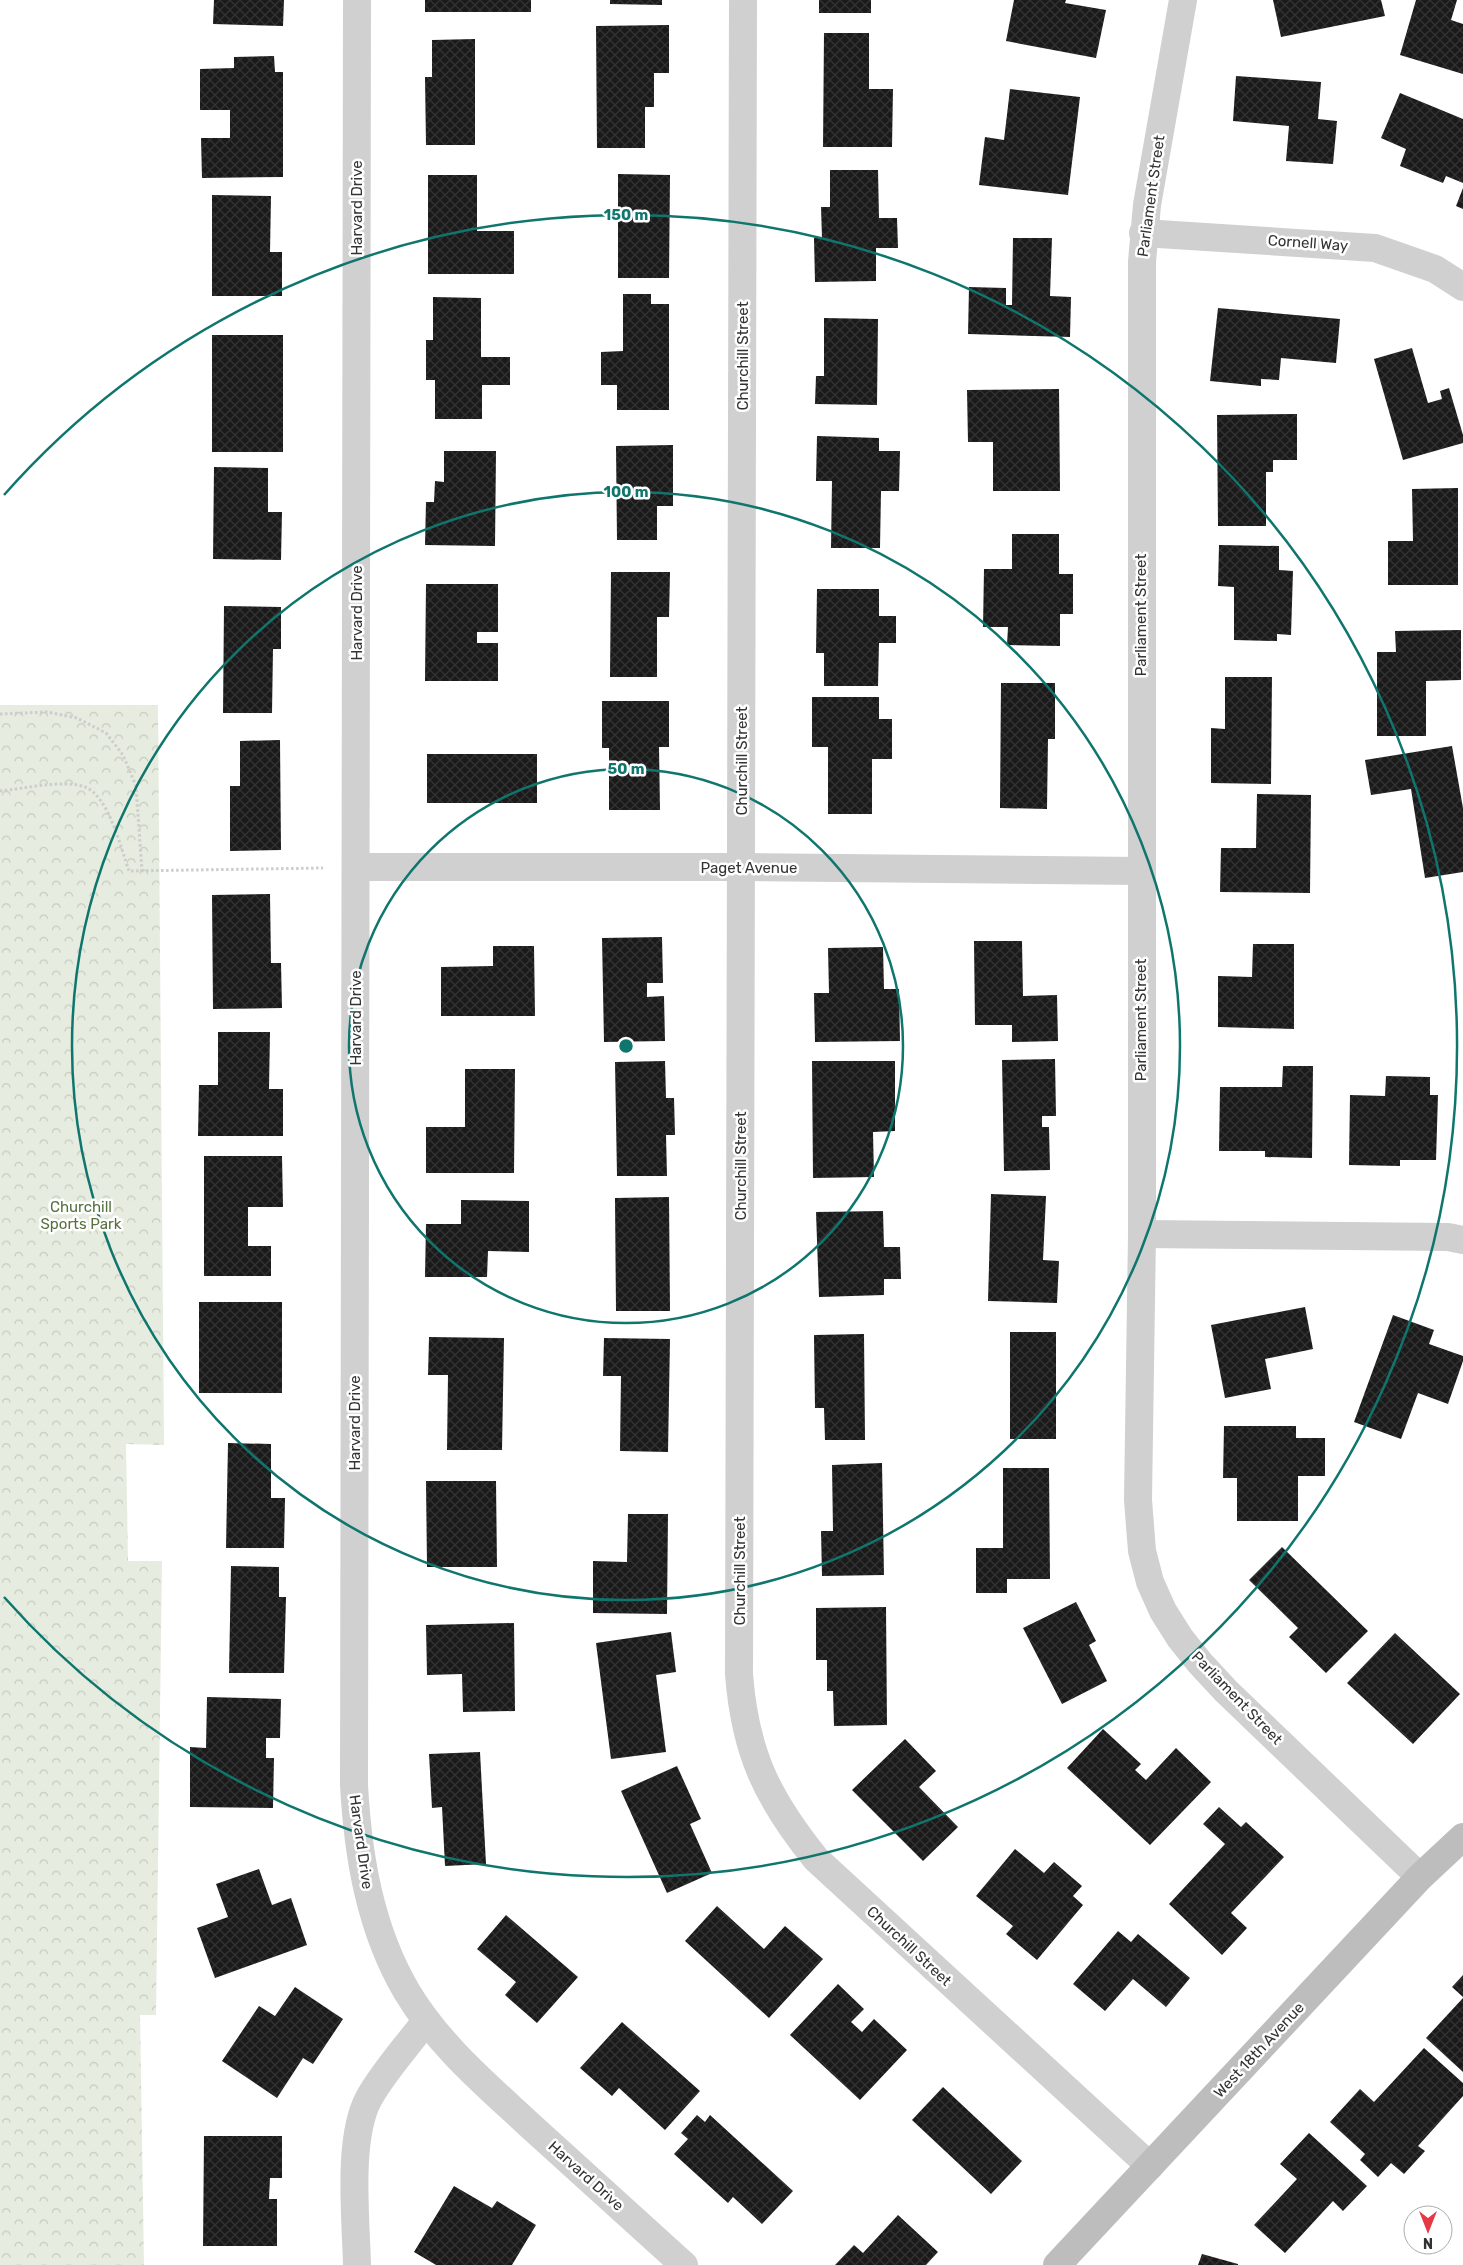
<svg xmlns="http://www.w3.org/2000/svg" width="1463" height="2265" font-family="Rubik,sans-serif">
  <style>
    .park { fill: url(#park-crowns) }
    .building { fill: url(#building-cross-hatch) }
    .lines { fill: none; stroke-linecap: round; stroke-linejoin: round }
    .path { stroke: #cdcdcd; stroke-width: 3; stroke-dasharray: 2.5 2.5; stroke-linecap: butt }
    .street { stroke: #d0d0d0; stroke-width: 28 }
    .secondary { stroke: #bdbdbd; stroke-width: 28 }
    .ring { fill: none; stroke: #0f766e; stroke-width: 2.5 }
    .labels { text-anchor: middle; stroke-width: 5; stroke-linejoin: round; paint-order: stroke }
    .street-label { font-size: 15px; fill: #333; stroke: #fff }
    .park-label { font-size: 15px; fill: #56703f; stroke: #fff }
    .centre { fill: #0f766e; stroke: #fff; stroke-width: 2.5 }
    .ring-label { font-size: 15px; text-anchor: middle; font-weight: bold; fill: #0f766e; stroke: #fff; stroke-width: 5; stroke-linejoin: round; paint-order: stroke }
  </style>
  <defs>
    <pattern id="park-crowns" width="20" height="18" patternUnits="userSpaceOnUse" patternTransform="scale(1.25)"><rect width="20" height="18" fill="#e6ecdf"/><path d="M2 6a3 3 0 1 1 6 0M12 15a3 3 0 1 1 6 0" fill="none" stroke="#c6cbc0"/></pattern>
    <pattern id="building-cross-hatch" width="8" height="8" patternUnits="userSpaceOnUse" patternTransform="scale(1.25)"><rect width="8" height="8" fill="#1a1a1a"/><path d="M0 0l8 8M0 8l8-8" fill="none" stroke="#333"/></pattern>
  </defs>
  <rect width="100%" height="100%" fill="#fff"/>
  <path class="park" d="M0,705H158L164,1445L126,1444L128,1561H162L156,2015H140L144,2265H0Z"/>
  <g class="building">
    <path d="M214,0H284L283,26L213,24Z"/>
    <rect x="425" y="0" width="106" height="12"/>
    <path d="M610,0H662V5L610,4Z"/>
    <rect x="819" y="0" width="52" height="13"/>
    <path d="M1014,0H1066L1065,3L1106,10L1096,58L1006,41Z"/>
    <path d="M1273,0H1381L1385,16L1281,37Z"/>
    <path d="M1416,0H1457L1451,20L1463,24V74L1400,55Z"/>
    <path d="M669,25V73H654V107H645V148H597L596,26Z"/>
    <path d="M824,33H869V89H893L892,147H823Z"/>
    <path d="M475,39V145H426L425,77H432V40Z"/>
    <path d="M274,56L275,72H283V177L202,178L201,138H230V110H200V69L234,68V57Z"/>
    <path d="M1236,76L1321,82L1318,119L1337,121L1333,164L1286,161L1289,126L1233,121Z"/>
    <path d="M1010,89L1080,97L1068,195L979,185L985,137L1004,140Z"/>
    <path d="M1400,93L1463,119V183L1446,176L1443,183L1400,166L1406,149L1381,138Z"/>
    <path d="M830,170H878L879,218H897L898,248H876V281L815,282L814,238H822L821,207H830Z"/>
    <path d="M618,174L670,175L669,278H618Z"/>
    <path d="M428,175H477V231H514V274H428Z"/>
    <path d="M1463,188V209L1456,206Z"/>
    <path d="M212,195L271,196L270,252H282V296H212Z"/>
    <path d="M1013,238H1052L1050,296L1071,297L1070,337L968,334L969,287L1006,288V305H1012Z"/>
    <path d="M623,294H651V304H669V410H617V385H601V352L623,351Z"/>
    <path d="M433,297L481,298V357H510V385H482V419H435V380H426V340H433Z"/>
    <path d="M1218,308L1340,319L1336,363L1281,358L1279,380L1261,379V386L1210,381Z"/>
    <path d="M824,318L878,319L877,405L815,404L816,376H824Z"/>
    <rect x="212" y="335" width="71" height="117"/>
    <path d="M1412,348L1428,403L1442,399L1440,391L1449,388L1463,435V443L1403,460L1374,359Z"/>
    <path d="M1059,389L1060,491H993V442H968L967,390Z"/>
    <path d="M1297,414V460H1273V472H1266V526H1218L1217,415Z"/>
    <path d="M817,436L879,438V451H900L899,491H881L880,548H831L832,481H816Z"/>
    <path d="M673,445V506H657V540H617L616,446Z"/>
    <path d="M444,451H496L495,546L425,545L426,502H434L435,481L444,482Z"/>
    <path d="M214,467L268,468V512H282L281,560L213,559Z"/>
    <path d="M1458,488V585H1388V541H1413L1412,489Z"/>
    <path d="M1012,534H1059V574H1073V614H1060V646L1007,645L1008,627H983L984,569H1012Z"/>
    <path d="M1219,545L1279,546V570L1293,571L1291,635L1277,634V641L1234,640V587L1218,586Z"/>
    <path d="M611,572H670L669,617H657V677H610Z"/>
    <path d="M426,584H498V632H477V643H498V681H425Z"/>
    <path d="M817,589H879V616H896V643H879L878,686H824V653H816Z"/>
    <path d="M224,606L281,607V649H273L272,713H223Z"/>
    <path d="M1461,630V680L1426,681V736H1377V652H1396L1395,631Z"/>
    <path d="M1225,677H1272L1271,784L1211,783V728L1225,729Z"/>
    <path d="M1001,683H1055V739H1048L1047,809L1000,808Z"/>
    <path d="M812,697H879V719H892V759H872V814H828V747H812Z"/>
    <path d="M602,701H669V747H659L660,810H609V748H602Z"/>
    <path d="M280,740L281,850L230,851V786H240V741Z"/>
    <path d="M1452,746L1463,808V872L1425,878L1411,789L1371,795L1365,760Z"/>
    <rect x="427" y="754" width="110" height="49"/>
    <path d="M1257,794L1311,795L1310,893L1220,892L1221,848H1256Z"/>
    <path d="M270,894L271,963H281L282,1008L213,1009L212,895Z"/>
    <path d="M662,937L663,983H647V997L664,996L665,1041L604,1042L602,938Z"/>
    <path d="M974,941H1022L1023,996L1057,995L1058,1041L1012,1042V1025H975Z"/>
    <path d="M1253,944H1294V1029L1218,1027V976L1252,977Z"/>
    <path d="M493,946H534L535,1016H441V967L493,966Z"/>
    <path d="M883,947L884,989H899L900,1041L815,1042L814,993H829L828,948Z"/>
    <path d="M218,1032H270L269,1089H283V1136H198L199,1085H218Z"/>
    <path d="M1055,1059L1056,1116H1042V1127H1049L1050,1170L1004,1171L1002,1060Z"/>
    <path d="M665,1061L666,1098H674L675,1135H666L667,1176H617L615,1062Z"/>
    <path d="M812,1061H895V1131L873,1132L874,1177L813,1178Z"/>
    <path d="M1283,1066H1313L1312,1158L1265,1157V1151H1219L1220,1087H1282Z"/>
    <path d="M465,1069H515L514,1173H426V1127H465Z"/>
    <path d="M1386,1076L1430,1077V1095H1438L1436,1160H1400V1166L1349,1165L1350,1095L1385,1096Z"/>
    <path d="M204,1156H282L283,1207H248V1246H271V1276H204Z"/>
    <path d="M991,1194L1046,1196L1043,1260L1059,1261L1057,1303L988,1301Z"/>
    <path d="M669,1197L670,1311H616L615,1198Z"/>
    <path d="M461,1200L529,1201V1252L488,1251L487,1277H425L426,1224H461Z"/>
    <path d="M883,1211L884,1247H900L901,1279H884V1295L819,1297L816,1212Z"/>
    <rect x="199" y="1302" width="83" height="91"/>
    <path d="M1305,1307L1313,1349L1265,1359L1271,1389L1225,1398L1211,1325Z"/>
    <path d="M1393,1315L1434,1330L1429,1344L1463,1356V1361L1448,1404L1418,1393L1401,1439L1354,1422Z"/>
    <rect x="1010" y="1332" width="46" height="107"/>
    <path d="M864,1334L865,1440H825L824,1408H815L814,1335Z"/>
    <path d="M429,1337L504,1338L502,1450H447L448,1375H428Z"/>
    <path d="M604,1338L670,1339L668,1452L620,1451L621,1376H603Z"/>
    <path d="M1224,1426H1296V1438H1325V1476H1298V1521H1237V1478H1223Z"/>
    <path d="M228,1443L271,1444V1498H285L284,1548H226Z"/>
    <path d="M882,1463L884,1575L822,1576L821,1531H833L832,1465Z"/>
    <path d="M1003,1468H1049L1050,1579H1007V1593H976V1548H1003Z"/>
    <path d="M426,1481H496L497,1567H427Z"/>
    <path d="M628,1514H668L667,1614L593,1613V1561L627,1562Z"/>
    <path d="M1282,1547L1368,1631L1326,1673L1289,1637L1298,1628L1249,1580Z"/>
    <path d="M231,1566L279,1567V1597H286L284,1673H229Z"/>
    <path d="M1076,1602L1096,1641L1089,1645L1107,1681L1062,1704L1023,1628Z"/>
    <path d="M886,1607L887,1725L834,1726L833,1691H827V1660H816V1608Z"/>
    <path d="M514,1623L515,1711L463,1712L462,1674L427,1675L426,1625Z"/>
    <path d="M671,1632L676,1672L656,1675L666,1752L611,1759L596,1643Z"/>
    <path d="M1395,1633L1460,1694L1413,1744L1347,1683Z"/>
    <path d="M207,1697L281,1699L280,1738H266V1758H274L273,1808L190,1807V1747L206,1748Z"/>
    <path d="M1103,1729L1141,1764L1135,1770L1146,1780L1176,1748L1211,1782L1150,1845L1067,1768Z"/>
    <path d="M905,1739L936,1771L919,1787L958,1827L923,1861L852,1790Z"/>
    <path d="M480,1752L486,1864L445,1866L442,1807L432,1808L429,1754Z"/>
    <path d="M677,1766L701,1819L690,1824L712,1873L667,1893L621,1791Z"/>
    <path d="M1219,1807L1241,1827L1246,1822L1284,1857L1231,1913L1247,1928L1222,1955L1169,1904L1225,1844L1203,1824Z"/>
    <path d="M1015,1849L1044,1873L1054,1862L1082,1886L1073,1896L1083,1905L1037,1960L1006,1934L1013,1926L976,1896Z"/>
    <path d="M259,1869L272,1905L291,1898L307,1945L215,1978L197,1928L228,1917L216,1884Z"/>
    <path d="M717,1906L764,1949L785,1926L823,1959L769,2018L685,1941Z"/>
    <path d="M506,1915L578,1977L537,2023L505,1995L516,1982L477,1949Z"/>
    <path d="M1118,1931L1131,1942L1138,1934L1190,1978L1166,2007L1133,1979L1105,2011L1073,1984Z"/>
    <path d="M1463,1975V1997L1452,1987Z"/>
    <path d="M838,1984L864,2009L851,2022L862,2032L874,2019L907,2050L860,2100L790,2035Z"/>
    <path d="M295,1987L343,2019L313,2064L303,2058L277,2098L222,2061L259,2006L275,2016Z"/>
    <path d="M1463,1998V2072L1426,2038Z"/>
    <path d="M622,2022L700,2091L665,2130L619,2088L612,2096L580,2068Z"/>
    <path d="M1424,2048L1463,2083V2096L1418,2146L1425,2151L1404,2174L1391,2163L1378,2177L1360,2160L1365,2154L1330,2122L1360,2089L1374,2102Z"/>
    <path d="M943,2087L1022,2161L991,2194L912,2120Z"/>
    <path d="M697,2115L705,2122L710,2115L793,2191L762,2224L733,2197L728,2203L674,2154L688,2139L681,2133Z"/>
    <path d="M1309,2133L1367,2186L1343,2211L1333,2201L1285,2253L1254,2225L1297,2179L1280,2164Z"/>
    <path d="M204,2136H282V2178H270L269,2199H277V2246H203Z"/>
    <path d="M454,2186L492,2208L497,2201L536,2225L512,2265H436L414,2252Z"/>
    <path d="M898,2215L938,2252L926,2265H835L854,2245L863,2253Z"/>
    <path d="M1202,2254L1238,2264V2265H1198Z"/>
  </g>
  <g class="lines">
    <g class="path">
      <path d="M0,714L47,712L77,718L106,733L123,755L136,786L142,871"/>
      <path d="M0,791C23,789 63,779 85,787C109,796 121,849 129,871L323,868"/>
    </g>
    <g class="street">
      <path d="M357,0L354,1785C358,1857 370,1929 407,1992C440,2047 489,2087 535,2130C585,2175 635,2220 684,2265"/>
      <path d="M743,0L739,1674C745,1753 767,1798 816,1859L1150,2166"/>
      <path d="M1183,0L1147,205L1142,262V1234L1138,1500L1142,1551L1150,1582L1163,1611L1180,1638L1200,1663L1226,1691L1420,1877"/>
      <path d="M1143,233L1375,248L1435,269L1463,287"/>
      <path d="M357,867H742L1140,871"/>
      <path d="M1142,1234L1448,1237L1463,1240"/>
      <path d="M357,2265C356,2219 347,2138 369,2098C384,2071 407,2046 426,2021"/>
    </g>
    <path class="secondary" d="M1057,2265L1420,1877L1463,1837"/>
  </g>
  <g class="ring">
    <circle cx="626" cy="1046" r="277"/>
    <circle cx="626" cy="1046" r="554"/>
    <path d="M4 495A831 831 0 1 1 4 1597"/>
  </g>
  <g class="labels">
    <g class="street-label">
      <text transform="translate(1151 196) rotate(-82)" y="5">Parliament Street</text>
      <text transform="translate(357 208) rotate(-90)" y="5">Harvard Drive</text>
      <text transform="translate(1308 243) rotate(4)" y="5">Cornell Way</text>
      <text transform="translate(743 356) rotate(-90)" y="5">Churchill Street</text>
      <text transform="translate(357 613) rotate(-90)" y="5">Harvard Drive</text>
      <text transform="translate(1141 615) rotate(-90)" y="5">Parliament Street</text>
      <text transform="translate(742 761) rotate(-90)" y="5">Churchill Street</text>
      <text x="749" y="873">Paget Avenue</text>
      <text transform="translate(356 1018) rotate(-90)" y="5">Harvard Drive</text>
      <text transform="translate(1141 1020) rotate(-90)" y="5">Parliament Street</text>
      <text transform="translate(741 1166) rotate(-90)" y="5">Churchill Street</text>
      <text transform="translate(355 1423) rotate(-90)" y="5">Harvard Drive</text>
      <text transform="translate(740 1571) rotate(-90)" y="5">Churchill Street</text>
      <text transform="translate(1237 1698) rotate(46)" y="5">Parliament Street</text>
      <text transform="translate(361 1842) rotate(82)" y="5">Harvard Drive</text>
      <text transform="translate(909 1946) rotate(43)" y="5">Churchill Street</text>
      <text transform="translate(1259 2050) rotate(-47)" y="5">West 18th Avenue</text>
      <text transform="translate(586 2176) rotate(42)" y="5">Harvard Drive</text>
    </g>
    <g class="park-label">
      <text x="81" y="1212">Churchill<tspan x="81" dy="17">Sports Park</tspan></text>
    </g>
  </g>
  <circle cx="626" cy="1046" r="8" class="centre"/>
  <g class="ring-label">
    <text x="626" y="220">150 m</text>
    <text x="626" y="497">100 m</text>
    <text x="626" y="774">50 m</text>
  </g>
  <g transform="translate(1428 2230) rotate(180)"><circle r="24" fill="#ffffff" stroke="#adadad"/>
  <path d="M0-4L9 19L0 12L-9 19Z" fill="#e63946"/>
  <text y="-8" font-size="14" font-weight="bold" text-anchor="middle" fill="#333333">N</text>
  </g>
</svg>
